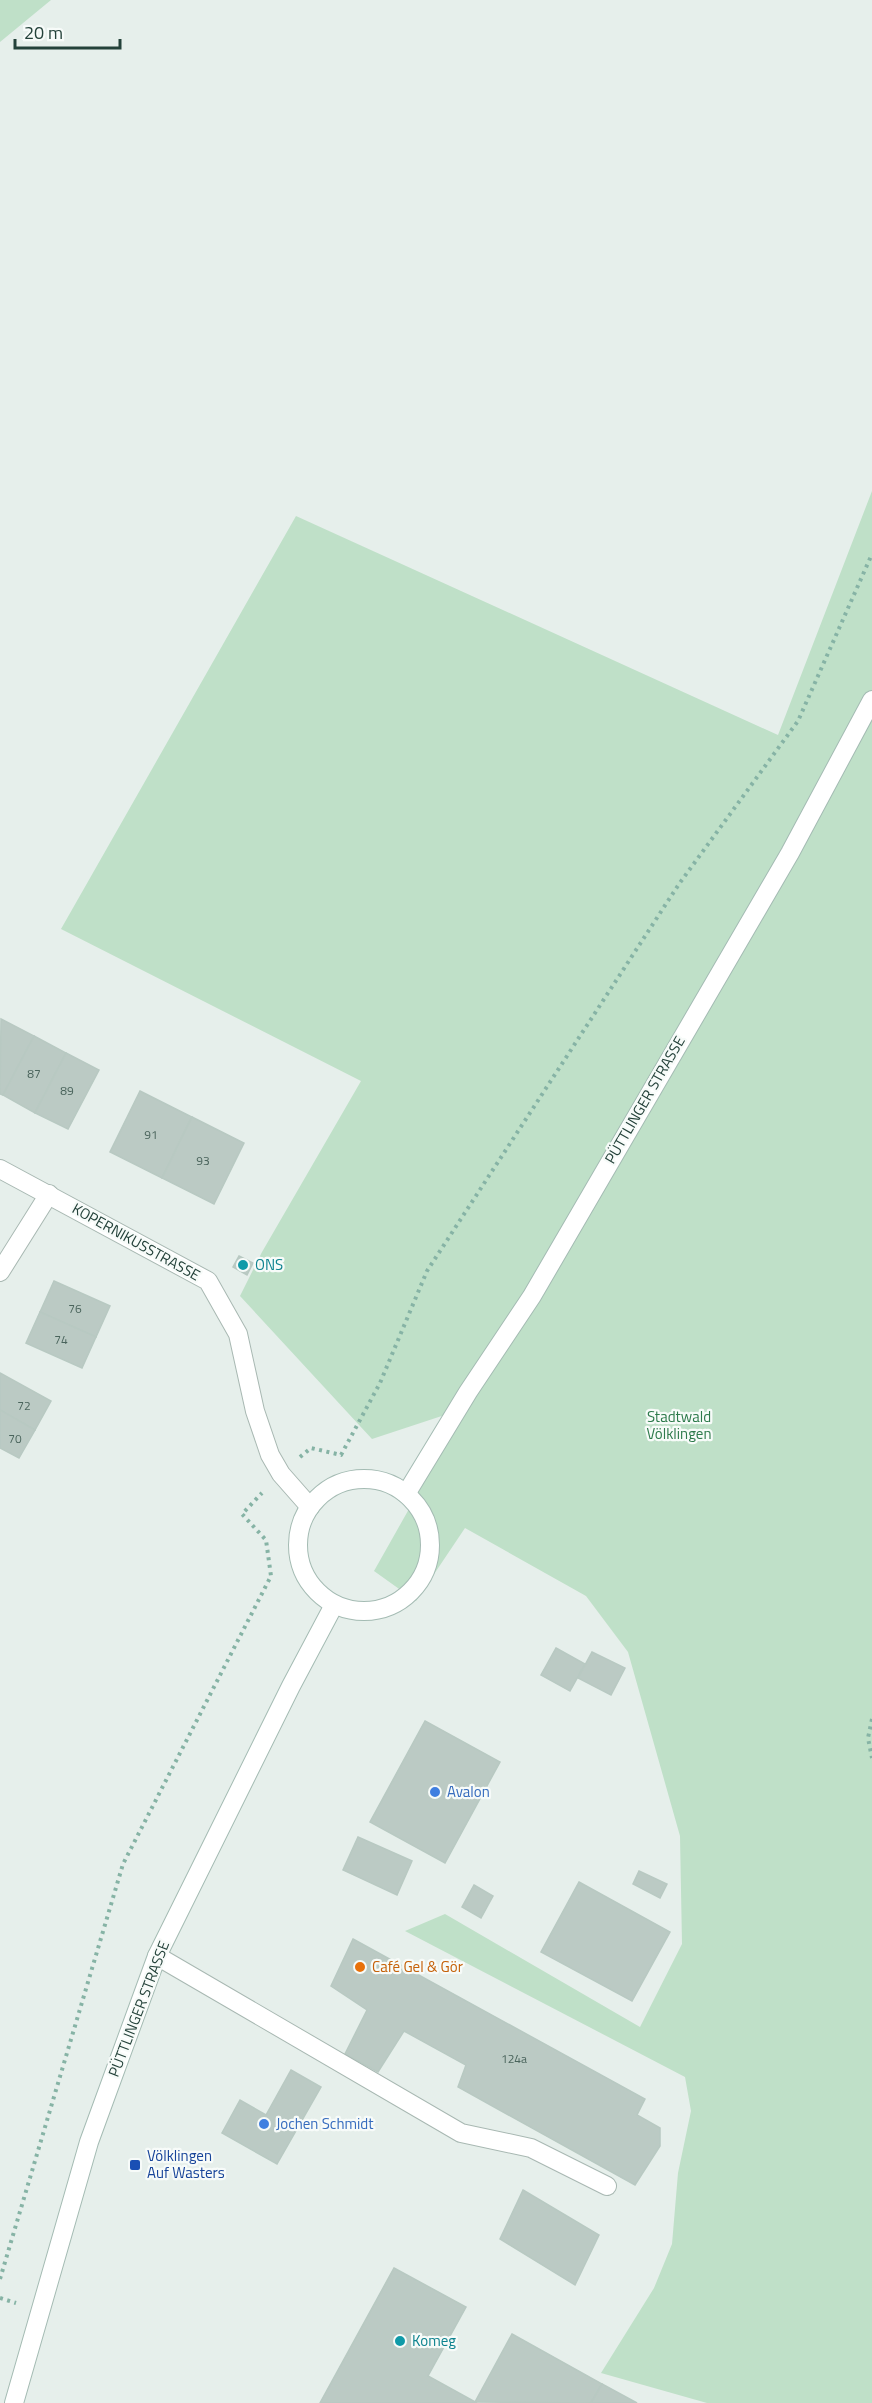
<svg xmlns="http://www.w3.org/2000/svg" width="872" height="2403" font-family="'Titillium Web',sans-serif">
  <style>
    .green { fill: #bfe0c8 }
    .building { fill: #bbcac4; stroke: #b8c9c2; stroke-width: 1.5 }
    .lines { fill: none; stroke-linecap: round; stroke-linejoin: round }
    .service-casing { stroke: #a8b8b2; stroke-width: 20 }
    .minor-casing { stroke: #a8b8b2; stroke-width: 20 }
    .secondary-casing { stroke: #a4bbb3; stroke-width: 20 }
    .path { stroke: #86b3a5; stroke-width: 4; stroke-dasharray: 3 4.5; stroke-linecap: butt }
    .service { stroke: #fff; stroke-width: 18 }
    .minor { stroke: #fff; stroke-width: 18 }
    .secondary { stroke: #fff; stroke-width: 18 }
    .culture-dot { fill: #0f9aa8; stroke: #f7fbf9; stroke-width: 2 }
    .shop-dot { fill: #3f7fe0; stroke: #f7fbf9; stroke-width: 2 }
    .food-dot { fill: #e8710a; stroke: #f7fbf9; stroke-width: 2 }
    .transit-dot { fill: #1a4fb4; stroke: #f7fbf9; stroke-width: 2 }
    .labels { text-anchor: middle; stroke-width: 4.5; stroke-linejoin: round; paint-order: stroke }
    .number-label { font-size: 12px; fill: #4a645c }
    .street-label { font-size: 15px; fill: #24423a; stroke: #f7fbf9 }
    .culture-label { font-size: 15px; fill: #0d838f; stroke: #f7fbf9; text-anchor: start }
    .park-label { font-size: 15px; fill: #2d7a4b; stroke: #f7fbf9 }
    .shop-label { font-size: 15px; fill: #366cbe; stroke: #f7fbf9; text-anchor: start }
    .food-label { font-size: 15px; fill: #c56008; stroke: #f7fbf9; text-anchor: start }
    .transit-label { font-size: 15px; fill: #164399; stroke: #f7fbf9; text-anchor: start }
  </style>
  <rect width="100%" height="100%" fill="#e6efeb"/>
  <g class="green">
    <path d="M0,0H51L0,42Z"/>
    <path d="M872,491V2403H707L601,2373L654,2288L672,2244L678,2173L691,2111L685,2077L405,1931L445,1914L640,2027L682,1944L680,1836L628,1652L586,1596L465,1528L416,1601L374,1571L466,1408L372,1439L240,1296L262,1252L361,1081L61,929L296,516L778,735Z"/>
  </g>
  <g class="building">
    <path d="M1,1019L34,1036L3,1095L0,1094Z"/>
    <path d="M34,1036L66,1053L35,1113L3,1095Z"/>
    <path d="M66,1053L99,1070L68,1129L35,1113Z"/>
    <path d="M140,1091L192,1117L162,1178L110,1152Z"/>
    <path d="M192,1117L244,1143L214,1204L162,1178Z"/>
    <path d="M239,1256L253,1263L247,1275L233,1267Z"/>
    <path d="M54,1281L110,1306L96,1337L40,1312Z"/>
    <path d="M40,1312L96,1337L82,1368L26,1343Z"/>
    <path d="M0,1373L51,1401L35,1430L0,1410Z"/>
    <path d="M0,1410L35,1430L19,1458L0,1448Z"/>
    <path d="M556,1648L585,1664L570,1691L541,1675Z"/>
    <path d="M592,1652L625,1668L611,1695L578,1678Z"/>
    <path d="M425,1721L500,1762L445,1863L370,1822Z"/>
    <path d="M358,1837L412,1861L397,1895L343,1870Z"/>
    <path d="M639,1871L667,1884L660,1898L633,1884Z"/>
    <path d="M579,1882L670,1932L632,2001L541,1952Z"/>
    <path d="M474,1885L493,1896L481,1918L462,1907Z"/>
    <path d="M353,1939L645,2099L637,2115L660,2128V2146L635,2185L458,2087L466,2065L404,2031L378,2072L345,2054L367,2010L331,1986Z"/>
    <path d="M291,2070L321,2087L277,2164L222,2133L240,2100L266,2115Z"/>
    <path d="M523,2190L599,2235L575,2285L500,2239Z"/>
    <path d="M394,2268L466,2307L428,2376L477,2403H320Z"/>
    <path d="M512,2334L602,2384L591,2403L475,2402Z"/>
    <path d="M602,2384L637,2403H591Z"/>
  </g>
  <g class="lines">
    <defs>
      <path id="service" d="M157,1956L461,2133L531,2148L607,2186"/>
      <g id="minor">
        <path d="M0,1169L208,1281L238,1334L255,1411L270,1455L281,1474L310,1507"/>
        <path d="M0,1272L49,1194"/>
      </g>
      <g id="secondary">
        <circle cx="364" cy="1545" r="66"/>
        <path d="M406,1494L468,1392L532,1296L790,853L872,700"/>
        <path d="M14,2403L89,2142L157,1956L291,1686L334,1605"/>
      </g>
    </defs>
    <use href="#service" class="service-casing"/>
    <use href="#minor" class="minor-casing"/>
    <use href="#secondary" class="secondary-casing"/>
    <g class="path">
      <path d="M300,1457L311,1448L341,1455L380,1383L427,1271L679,884L798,721L872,554"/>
      <path d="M872,1719L868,1738L872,1758"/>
      <path d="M0,2279L123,1864L271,1576L266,1540L242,1514L262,1493"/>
      <path d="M0,2298L16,2303"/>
    </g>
    <use href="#service" class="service"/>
    <use href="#minor" class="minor"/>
    <use href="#secondary" class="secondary"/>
  </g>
  <g class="culture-dot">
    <circle cx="243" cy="1265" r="6"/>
    <circle cx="400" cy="2341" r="6"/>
  </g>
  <g class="shop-dot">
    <circle cx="435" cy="1792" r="6"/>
    <circle cx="264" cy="2124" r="6"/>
  </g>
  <circle class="food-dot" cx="360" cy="1967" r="6"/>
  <rect class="transit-dot" x="129" y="2159" width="12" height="12" rx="3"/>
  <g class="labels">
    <g class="number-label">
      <text x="34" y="1078">87</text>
      <text x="67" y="1095">89</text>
      <text x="151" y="1139">91</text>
      <text x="203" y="1165">93</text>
      <text x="75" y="1313">76</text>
      <text x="61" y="1344">74</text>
      <text x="24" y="1410">72</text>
      <text x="15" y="1443">70</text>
      <text x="514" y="2063">124a</text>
    </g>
    <g class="street-label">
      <text transform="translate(645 1100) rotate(-60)" y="5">PÜTTLINGER STRASSE</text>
      <text transform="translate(136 1242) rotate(29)" y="5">KOPERNIKUSSTRASSE</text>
      <text transform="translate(139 2009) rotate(-69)" y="5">PÜTTLINGER STRASSE</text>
    </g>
    <g class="culture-label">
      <text x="255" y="1270">ONS</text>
      <text x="412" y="2346">Komeg</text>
    </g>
    <g class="park-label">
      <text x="679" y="1422">Stadtwald<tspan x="679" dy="17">Völklingen</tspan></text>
    </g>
    <g class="shop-label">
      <text x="447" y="1797">Avalon</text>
      <text x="276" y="2129">Jochen Schmidt</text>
    </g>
    <g class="food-label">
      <text x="372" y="1972">Café Gel &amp; Gör</text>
    </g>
    <g class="transit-label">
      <text x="147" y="2161">Völklingen<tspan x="147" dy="17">Auf Wasters</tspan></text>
    </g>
  </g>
  <path d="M15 39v9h105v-9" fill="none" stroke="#24423a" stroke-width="3"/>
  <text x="24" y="39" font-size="18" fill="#24423a" stroke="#f7fbf9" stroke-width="4.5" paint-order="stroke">20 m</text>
</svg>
